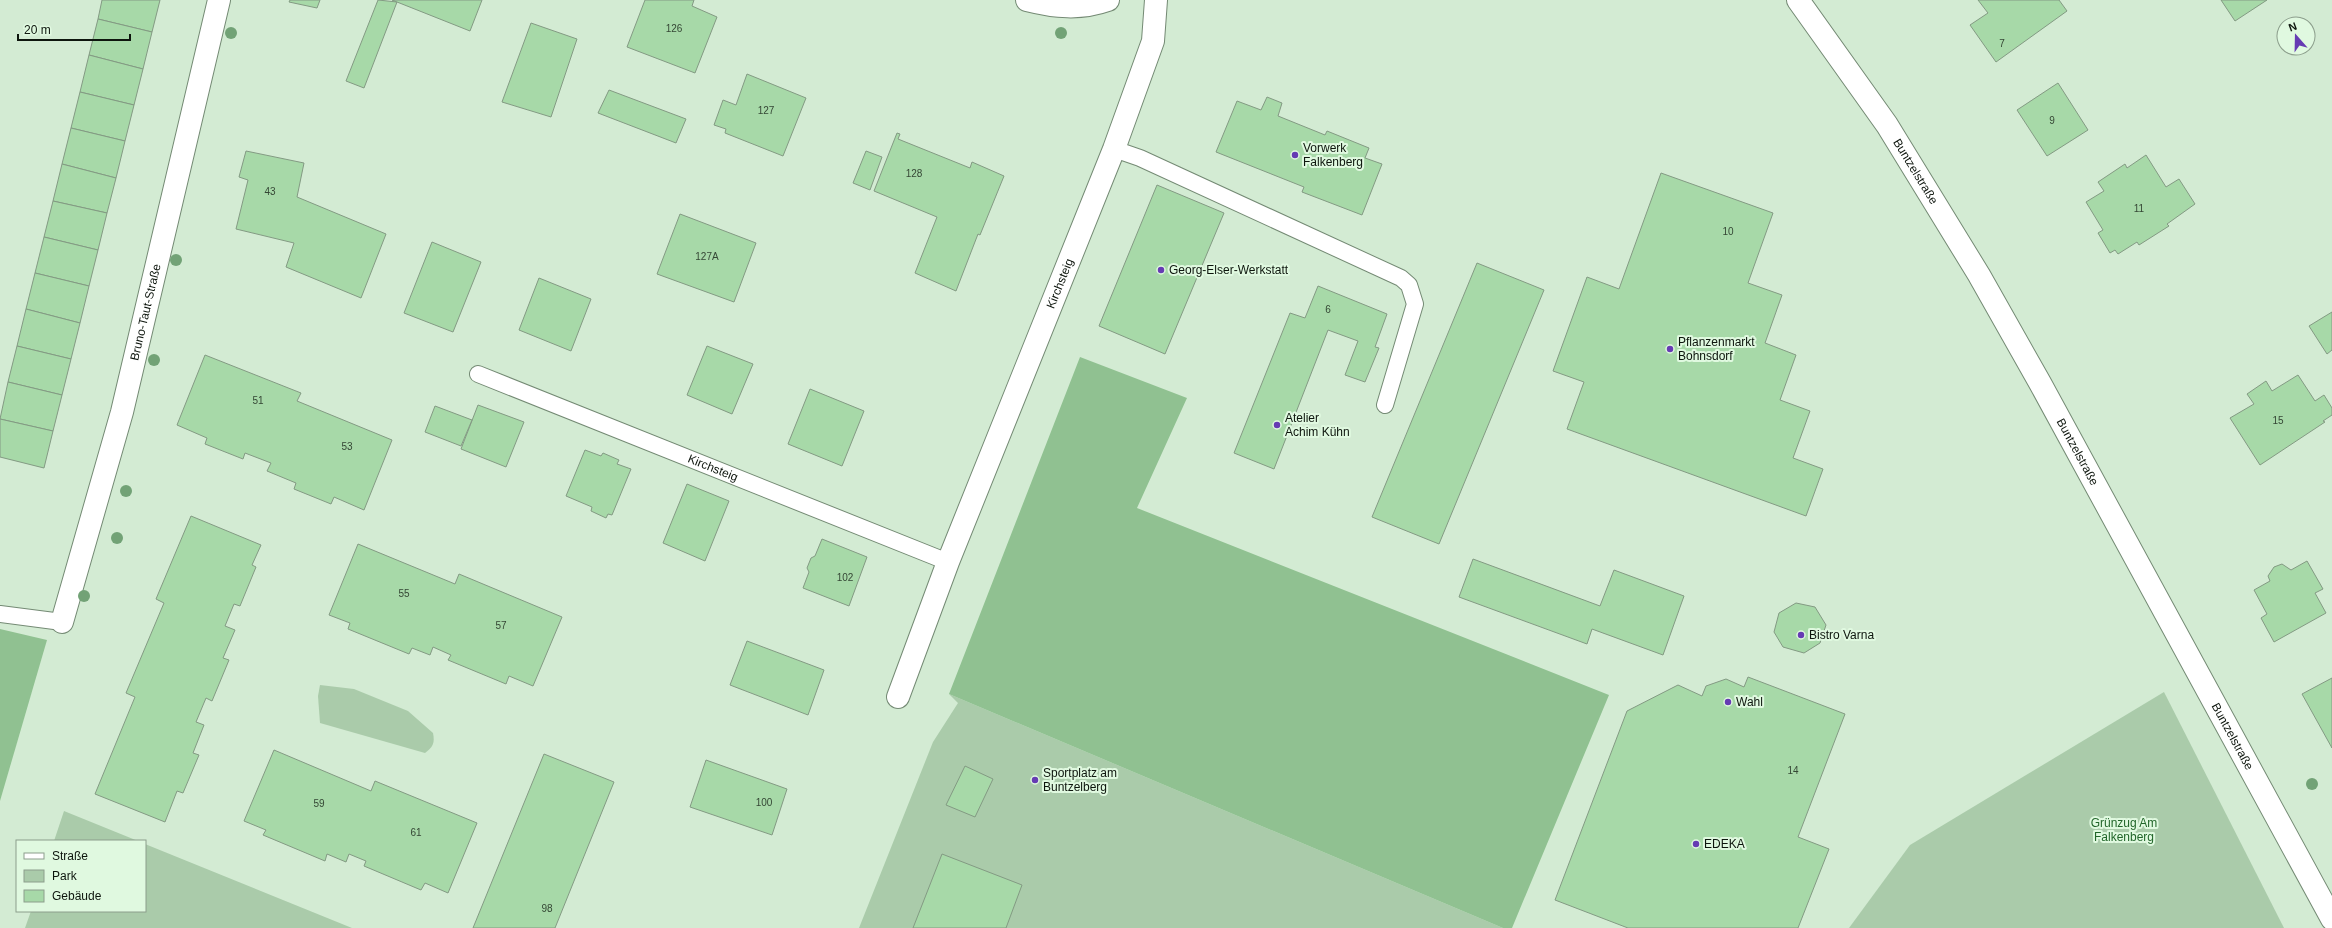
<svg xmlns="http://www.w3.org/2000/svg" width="2332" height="928" font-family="Helvetica,sans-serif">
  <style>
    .green { fill: #aacbaa }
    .forest { fill: #90c191 }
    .building { fill: #a7d9a8; stroke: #839a83 }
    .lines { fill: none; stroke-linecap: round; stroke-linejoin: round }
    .service-casing { stroke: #748a74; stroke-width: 18 }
    .minor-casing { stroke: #748a74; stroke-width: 24 }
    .tertiary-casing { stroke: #748a74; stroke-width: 24 }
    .service { stroke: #fff; stroke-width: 16 }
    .minor { stroke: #fff; stroke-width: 22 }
    .tertiary { stroke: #fff; stroke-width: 22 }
    .tree { fill: #72a276 }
    .poi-dot { fill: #663bb3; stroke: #e0f9e0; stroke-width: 1.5 }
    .labels { text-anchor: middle; stroke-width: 4; stroke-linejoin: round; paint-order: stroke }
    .number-label { font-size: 10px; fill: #344634 }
    .poi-label { font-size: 12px; fill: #0d150d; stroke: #e0f9e0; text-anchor: start }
    .street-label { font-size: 12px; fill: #0d150d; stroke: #e0f9e0 }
    .park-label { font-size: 12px; fill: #22662a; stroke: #e0f9e0 }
  </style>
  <rect width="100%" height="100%" fill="#d3ebd3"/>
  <g class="green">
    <path d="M320,685L354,689L408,711L433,733C435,743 433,747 425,753L320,723L318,696Z"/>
    <path d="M2164,692L2284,928H1849L1910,845Z"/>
    <path d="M949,694L1503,928H859L933,742L958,703Z"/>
    <path d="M64,811L138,841H54Z"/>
    <path d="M145,844L352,928H25L31,911H145Z"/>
  </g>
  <g class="forest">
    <path d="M1080,357L1187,398L1137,508L1609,695L1512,928H1503L949,694Z"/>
    <path d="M0,629L47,640L0,801Z"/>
  </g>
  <g class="building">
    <path d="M102,0H160L152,32L98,19Z"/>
    <path d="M290,0H320L317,8L289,2Z"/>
    <path d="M378,0L397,2L364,88L346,81Z"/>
    <path d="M392,0H482L470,31Z"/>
    <path d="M645,0H694L692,6L717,17L695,73L627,47Z"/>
    <path d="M1978,0H2059L2067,11L1996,62L1970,25L1988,13Z"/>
    <path d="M2221,0H2267L2235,21Z"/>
    <path d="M98,19L152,32L143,69L89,55Z"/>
    <path d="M531,23L577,39L551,117L502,102Z"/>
    <path d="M89,55L143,69L134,105L80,92Z"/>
    <path d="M747,74L806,98L783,156L725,133L726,129L714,125L723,100L736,105Z"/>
    <path d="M2058,83L2088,130L2047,156L2017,110Z"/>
    <path d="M609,90L686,119L676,143L598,113Z"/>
    <path d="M80,92L134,105L125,141L71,128Z"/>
    <path d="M1267,97L1282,103L1278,116L1325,135L1327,131L1369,148L1365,158L1382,164L1362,215L1302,192L1304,187L1216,152L1237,101L1261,110Z"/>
    <path d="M71,128L125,141L116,178L62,164Z"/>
    <path d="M897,133L900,134L898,139L970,168L972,162L1004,176L980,235L978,234L956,291L915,273L937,217L874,191Z"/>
    <path d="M246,151L304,163L297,197L386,234L361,298L286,267L294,243L236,229L248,180L239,177Z"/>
    <path d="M866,151L882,157L870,190L853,183Z"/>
    <path d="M2146,155L2166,187L2179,179L2195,204L2167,224L2169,226L2139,245L2137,242L2118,254L2115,250L2110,253L2098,233L2103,230L2086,202L2104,191L2098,182L2125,164L2127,168Z"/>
    <path d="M62,164L116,178L107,213L53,201Z"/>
    <path d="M1661,173L1773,213L1748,283L1782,295L1765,343L1796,355L1780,400L1810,411L1793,458L1823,469L1806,516L1567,429L1584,382L1553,371L1587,277L1619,289Z"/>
    <path d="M1157,185L1224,213L1165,354L1099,326Z"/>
    <path d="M53,201L107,213L98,250L44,237Z"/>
    <path d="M680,214L756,243L734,302L657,274Z"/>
    <path d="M44,237L98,250L89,286L35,273Z"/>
    <path d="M432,242L481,262L453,332L404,313Z"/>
    <path d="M1477,263L1544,290L1439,544L1372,517Z"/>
    <path d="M35,273L89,286L80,323L26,309Z"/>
    <path d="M539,278L591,299L571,351L519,330Z"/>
    <path d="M1318,286L1387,314L1375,347L1379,348L1365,382L1345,375L1358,341L1328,330L1274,469L1234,453L1290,313L1305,318Z"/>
    <path d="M26,309L80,323L71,359L17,346Z"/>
    <path d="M2332,312V350L2327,354L2309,326Z"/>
    <path d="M17,346L71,359L62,395L8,382Z"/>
    <path d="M707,346L753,364L732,414L687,395Z"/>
    <path d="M205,355L301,393L297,401L392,440L364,510L334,497L331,504L294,489L296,483L267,471L271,463L245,453L243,459L205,444L207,438L177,425Z"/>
    <path d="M2298,375L2315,401L2324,395L2332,408V415L2323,421L2325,422L2260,465L2230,418L2254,404L2247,394L2266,381L2272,391Z"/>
    <path d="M8,382L62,395L53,431L0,419Z"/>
    <path d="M810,389L864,411L842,466L788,444Z"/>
    <path d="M478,405L524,422L506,467L461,449Z"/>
    <path d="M435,406L472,420L461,446L425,432Z"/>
    <path d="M0,419L53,431L44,468L0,457Z"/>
    <path d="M585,450L601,456L603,453L619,460L617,464L631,469L612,515L608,514L606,518L591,511L592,507L566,496Z"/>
    <path d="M687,484L729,501L705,561L663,543Z"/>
    <path d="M191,516L261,545L252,565L256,567L240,606L234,604L225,626L235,630L223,658L229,660L212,701L206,698L196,722L204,725L193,753L199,755L183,793L177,791L165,822L95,794L135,697L126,693L164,603L156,599Z"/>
    <path d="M822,539L867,557L849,606L803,588L809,572L807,568L811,558L815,556Z"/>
    <path d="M358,544L455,584L459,574L562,617L533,686L509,676L506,684L448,660L451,655L433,647L430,655L412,648L409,654L348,629L350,623L329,615Z"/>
    <path d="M1473,559L1600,606L1614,570L1684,596L1663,655L1592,629L1587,644L1459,597Z"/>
    <path d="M2307,561L2323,589L2315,593L2326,613L2274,642L2261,618L2267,614L2254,590L2270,581L2268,576L2274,567L2282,564L2291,570Z"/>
    <path d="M1796,603L1815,607L1826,625L1820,643L1804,653L1783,647L1774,632L1779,613Z"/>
    <path d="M747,641L824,670L808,715L730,685Z"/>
    <path d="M1748,677L1845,714L1798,837L1829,849L1798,928H1628L1555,900L1627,711L1678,685L1702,696L1706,686L1726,679L1744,687Z"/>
    <path d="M2332,678V748L2302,694Z"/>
    <path d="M274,750L371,791L375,781L477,823L448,893L425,883L421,890L364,866L366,861L349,854L346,862L327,854L325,861L263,835L266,830L244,821Z"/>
    <path d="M544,754L614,782L555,928H473Z"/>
    <path d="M706,760L787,789L772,835L690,807Z"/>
    <path d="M965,766L993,779L975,817L946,805Z"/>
    <path d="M942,854L1022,885L1006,928H913Z"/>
  </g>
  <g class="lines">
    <defs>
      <g id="service">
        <path d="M1114,149L1140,158L1401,278L1409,285L1415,304L1385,405"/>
        <path id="s1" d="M478,374L948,562"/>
        <path d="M0,614L62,622"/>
      </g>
      <g id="minor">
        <path id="s2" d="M62,622L122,412L219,0"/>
        <path id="s3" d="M898,697L948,562L1114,149L1153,41L1156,0"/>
      </g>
      <g id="tertiary">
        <path d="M1027,0C1055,7 1080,10 1108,0"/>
        <path id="s4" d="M1798,0L1887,125L1979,275L2040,383L2332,919"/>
      </g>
    </defs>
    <use href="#service" class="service-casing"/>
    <use href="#minor" class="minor-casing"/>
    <use href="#tertiary" class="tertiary-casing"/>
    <use href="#service" class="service"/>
    <use href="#minor" class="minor"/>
    <use href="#tertiary" class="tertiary"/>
  </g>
  <g class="tree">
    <circle cx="231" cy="33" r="6"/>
    <circle cx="1061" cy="33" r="6"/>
    <circle cx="176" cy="260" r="6"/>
    <circle cx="154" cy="360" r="6"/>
    <circle cx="126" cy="491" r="6"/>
    <circle cx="117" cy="538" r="6"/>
    <circle cx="84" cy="596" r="6"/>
    <circle cx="2312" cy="784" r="6"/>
  </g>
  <g class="poi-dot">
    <circle cx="1295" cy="155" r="4"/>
    <circle cx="1161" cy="270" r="4"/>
    <circle cx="1670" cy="349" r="4"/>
    <circle cx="1277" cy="425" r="4"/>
    <circle cx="1801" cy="635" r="4"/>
    <circle cx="1728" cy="702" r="4"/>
    <circle cx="1035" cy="780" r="4"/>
    <circle cx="1696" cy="844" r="4"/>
  </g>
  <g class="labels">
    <g class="number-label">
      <text x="674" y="32">126</text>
      <text x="2002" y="47">7</text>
      <text x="766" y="114">127</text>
      <text x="2052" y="124">9</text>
      <text x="914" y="177">128</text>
      <text x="270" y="195">43</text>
      <text x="2139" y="212">11</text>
      <text x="1728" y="235">10</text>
      <text x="707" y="260">127A</text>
      <text x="1328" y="313">6</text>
      <text x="258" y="404">51</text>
      <text x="2278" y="424">15</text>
      <text x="347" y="450">53</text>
      <text x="845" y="581">102</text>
      <text x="404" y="597">55</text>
      <text x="501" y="629">57</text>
      <text x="1793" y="774">14</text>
      <text x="764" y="806">100</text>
      <text x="319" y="807">59</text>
      <text x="416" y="836">61</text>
      <text x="547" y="912">98</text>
    </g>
    <g class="poi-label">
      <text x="1303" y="152">Vorwerk<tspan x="1303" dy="14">Falkenberg</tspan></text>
      <text x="1169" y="274">Georg-Elser-Werkstatt</text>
      <text x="1678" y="346">Pflanzenmarkt<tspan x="1678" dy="14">Bohnsdorf</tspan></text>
      <text x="1285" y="422">Atelier<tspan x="1285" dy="14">Achim Kühn</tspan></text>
      <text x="1809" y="639">Bistro Varna</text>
      <text x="1736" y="706">Wahl</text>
      <text x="1043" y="777">Sportplatz am<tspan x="1043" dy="14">Buntzelberg</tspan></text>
      <text x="1704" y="848">EDEKA</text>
    </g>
    <g class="street-label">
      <text dy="4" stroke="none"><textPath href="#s4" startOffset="208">Buntzelstraße</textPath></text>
      <text dy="4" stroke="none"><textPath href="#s3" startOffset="444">Kirchsteig</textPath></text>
      <text dy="4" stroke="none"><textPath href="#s2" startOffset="321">Bruno-Taut-Straße</textPath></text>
      <text dy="4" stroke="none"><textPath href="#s4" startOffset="532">Buntzelstraße</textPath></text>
      <text dy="4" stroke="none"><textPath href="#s1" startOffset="253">Kirchsteig</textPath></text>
      <text dy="4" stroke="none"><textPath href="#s4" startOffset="856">Buntzelstraße</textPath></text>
    </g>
    <g class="park-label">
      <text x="2124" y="827">Grünzug Am<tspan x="2124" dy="14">Falkenberg</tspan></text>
    </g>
  </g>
  <rect x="16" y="840" width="130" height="72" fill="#e0f9e0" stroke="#8c9e8c"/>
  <rect x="24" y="853" width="20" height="6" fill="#ffffff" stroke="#8c9e8c"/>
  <text x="52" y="860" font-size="12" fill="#0d150d">Straße</text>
  <rect x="24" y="870" width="20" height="12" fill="#aacbaa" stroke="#8c9e8c"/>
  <text x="52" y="880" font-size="12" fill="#0d150d">Park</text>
  <rect x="24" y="890" width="20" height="12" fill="#a7d9a8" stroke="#8c9e8c"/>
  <text x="52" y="900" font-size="12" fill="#0d150d">Gebäude</text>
  <g transform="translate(2296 36) rotate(340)"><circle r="19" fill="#e0f9e0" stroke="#8c9e8c"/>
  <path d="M0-3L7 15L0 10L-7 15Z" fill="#663bb3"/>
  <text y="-6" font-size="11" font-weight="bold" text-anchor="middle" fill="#0d150d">N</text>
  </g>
  <path d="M18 34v6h112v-6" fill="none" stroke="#0d150d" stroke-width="2"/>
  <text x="24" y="34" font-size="12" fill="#0d150d" stroke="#e0f9e0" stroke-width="3" paint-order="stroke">20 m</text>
</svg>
